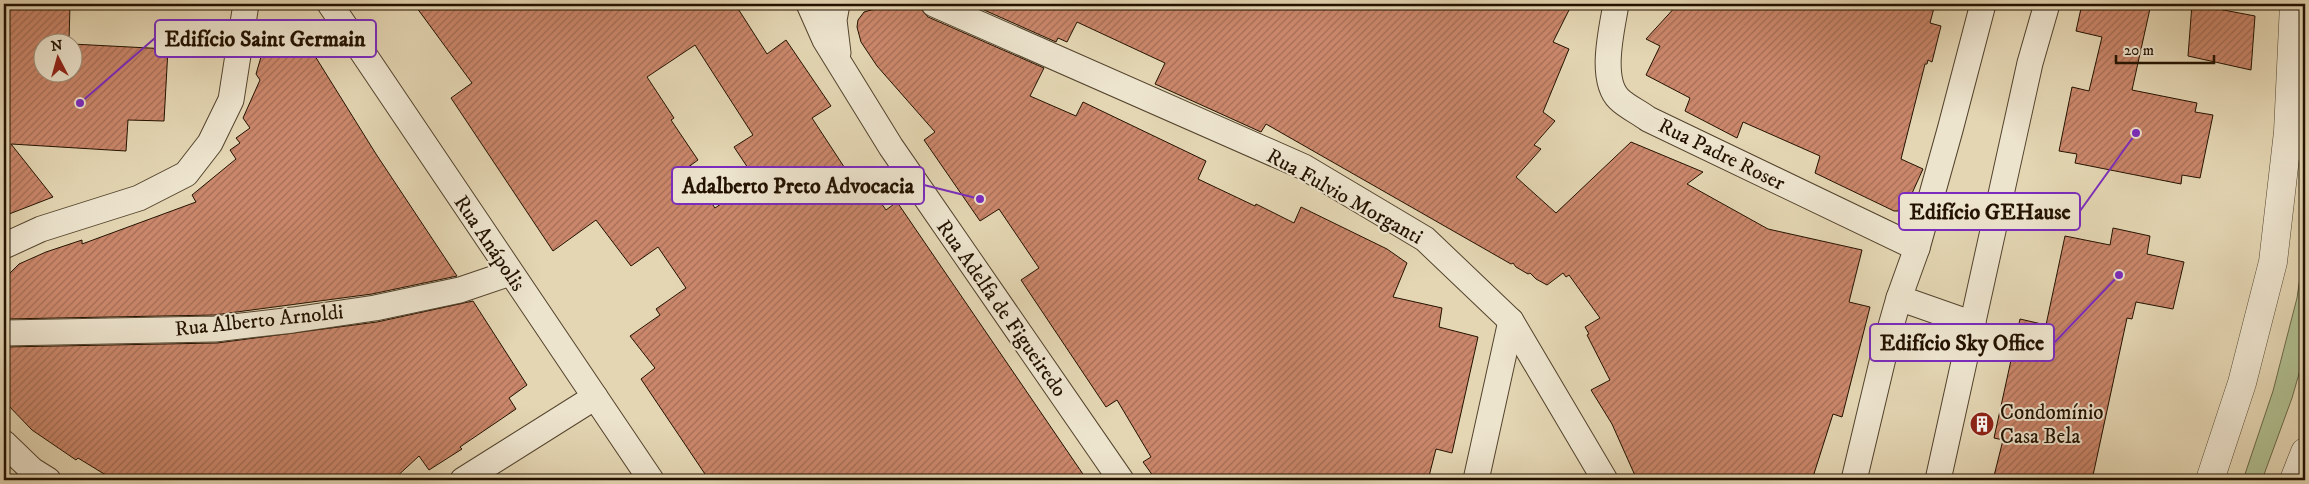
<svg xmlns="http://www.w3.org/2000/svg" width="2309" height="484" font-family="'IM FELL DW Pica',serif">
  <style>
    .green { fill: #b0be90; stroke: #6a6848 }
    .building { fill: url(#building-hatch); stroke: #231200; fill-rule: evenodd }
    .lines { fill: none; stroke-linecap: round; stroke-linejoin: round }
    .minor-casing { stroke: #53432d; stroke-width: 27 }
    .tertiary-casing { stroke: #53432d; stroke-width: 29 }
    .minor { stroke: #ede4ce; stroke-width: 25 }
    .tertiary { stroke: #ede4ce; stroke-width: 28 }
    .labels { text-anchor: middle; stroke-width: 4; stroke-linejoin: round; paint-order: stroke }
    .street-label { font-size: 21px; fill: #231200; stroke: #ede4ce }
    .poi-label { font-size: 21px; fill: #231200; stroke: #ede4ce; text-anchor: start }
    .leader { fill: none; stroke: #7b2cbf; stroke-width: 2 }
    .callout-dot { fill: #7b2cbf; stroke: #ede4ce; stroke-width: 2 }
    .callout { fill: #ede4ce; stroke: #7b2cbf; stroke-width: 2 }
    .callout-label { font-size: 22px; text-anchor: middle; font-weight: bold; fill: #231200 }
  </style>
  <defs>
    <pattern id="building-hatch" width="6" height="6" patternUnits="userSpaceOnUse" patternTransform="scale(1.25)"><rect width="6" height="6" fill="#cb876b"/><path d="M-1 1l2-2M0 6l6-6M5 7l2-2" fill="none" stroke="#a46d56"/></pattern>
  </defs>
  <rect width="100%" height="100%" fill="#e4d6b3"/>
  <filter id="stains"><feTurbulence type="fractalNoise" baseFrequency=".004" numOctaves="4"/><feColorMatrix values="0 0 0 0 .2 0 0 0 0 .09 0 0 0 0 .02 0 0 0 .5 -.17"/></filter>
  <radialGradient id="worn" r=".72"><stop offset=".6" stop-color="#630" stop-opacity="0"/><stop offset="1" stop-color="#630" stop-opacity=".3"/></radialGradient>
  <path class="green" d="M2305,243V353L2292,398L2262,480H2243L2273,391L2297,298Z"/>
  <g class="building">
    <path d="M4,4H70L69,42H42V72H72V44L168,49L164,121L128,120L126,151L11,144L53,197L4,216Z"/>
    <path d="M414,4H735L767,54L786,40L831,106L812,118L852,179L861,174L886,210L897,202L1087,480H709L641,379L655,368L630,336L660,315L656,309L686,288L658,247L631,266L596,220L553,251L451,98L472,83ZM695,45L753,135L734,147L756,180L715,208L687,168L698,160L671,120L674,118L647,77Z"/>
    <path d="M982,4H1572L1553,42L1569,49L1543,112L1555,121L1534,145L1541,149L1516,177L1556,213L1631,142L1703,172L1687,184L1768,229L1862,250L1849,302L1870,307L1842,417L1833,414L1812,480H1637L1612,424L1591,390L1610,380L1587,335L1589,334L1585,327L1600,318L1569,275L1566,277L1563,273L1547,285L1536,279L1530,273L1528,274L1516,267L1513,263L1511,264L1266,124L1261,132L1155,84L1165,63L1077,22L1067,42L1058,38L1056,42L975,6H987Z"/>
    <path d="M1678,4H1935L1930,23L1941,26L1932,62L1928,60L1927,64H1925L1901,159L1923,169L1904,211H1894L1815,173L1820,156L1743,122L1737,138L1685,111L1690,98L1646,75L1660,46L1646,39Z"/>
    <path d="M2082,4H2151L2132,90L2197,103L2195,112L2213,115L2200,178L2182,175L2181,184L2075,163L2077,154L2059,151L2072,87L2089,91L2102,37L2076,31Z"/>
    <path d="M2192,4L2255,16L2251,70L2188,56Z"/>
    <path d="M920,8L928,17L1044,68L1030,96L1076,116L1083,102L1206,161L1198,179L1255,206L1256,204L1294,223L1301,207L1387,249L1407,263L1393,297L1442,308L1439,327L1478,337L1452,453L1436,449L1428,480H1156L1143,462L1151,457L1117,400L1106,407L1021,280L1039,268L999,209L980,221L924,140L935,132L877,66L861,42L857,27L858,20L864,12L875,9Z"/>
    <path d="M295,24L376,154L457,276L372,294L214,315L5,319L4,279L19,264L46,252L82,240V244L196,202L192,195L236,159L230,150L240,143L236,138L250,128L243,118L260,80L256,74L266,40Z"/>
    <path d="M2113,228L2150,236L2147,254L2184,262L2173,309L2136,302L2132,319L2127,318L2092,480H1993L2003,440L1994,438L2020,319L2046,325L2065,236L2110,245Z"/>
    <path d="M473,301L527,385L509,398L516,409L460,447L462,449L429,470L419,456L393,480H114L78,458L76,460L32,430L4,401V347L217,343L377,322Z"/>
  </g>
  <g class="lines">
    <defs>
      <g id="minor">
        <path d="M330,4L651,480"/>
        <path d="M809,4L825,40L891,147L1121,480"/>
        <path d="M837,4L834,20L838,53"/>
        <path d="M934,4L1304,167L1425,239L1511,321L1605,480"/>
        <path d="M1616,4C1612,29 1599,79 1619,99C1627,107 1639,112 1648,119L1917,248"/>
        <path d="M4,246L41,229L139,198L186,174L210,143L231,100L246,4"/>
        <path d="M1899,298L1973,324"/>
        <path d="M4,333L215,329L293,320L375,308L460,290L510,273"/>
        <path d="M4,443L32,470L48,480"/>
        <path d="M463,480L595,397"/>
        <path d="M1476,480L1511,321"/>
        <path d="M1854,480L1889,333L1899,298L1917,248L1950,130L1983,4"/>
        <path d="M1938,480L2030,63L2047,4"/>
      </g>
      <g id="tertiary">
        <path d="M2210,480L2242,383L2273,262L2288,132L2294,4"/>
        <path d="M2294,480L2305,452"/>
      </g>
    </defs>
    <use href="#minor" class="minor-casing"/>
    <use href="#tertiary" class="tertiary-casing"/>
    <use href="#minor" class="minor"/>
    <use href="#tertiary" class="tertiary"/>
  </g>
  <defs>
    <symbol id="building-disc" viewBox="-11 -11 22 22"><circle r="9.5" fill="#8f2418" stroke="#ede4ce"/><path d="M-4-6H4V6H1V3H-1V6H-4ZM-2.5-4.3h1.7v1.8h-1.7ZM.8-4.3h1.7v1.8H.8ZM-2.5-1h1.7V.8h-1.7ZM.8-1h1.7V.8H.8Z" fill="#fff"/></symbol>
  </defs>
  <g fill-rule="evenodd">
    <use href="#building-disc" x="1968" y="410" width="28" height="28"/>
  </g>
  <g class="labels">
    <g class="street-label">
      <text transform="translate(1722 154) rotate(26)" y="7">Rua Padre Roser</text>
      <text transform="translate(1345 196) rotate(29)" y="7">Rua Fulvio Morganti</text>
      <text transform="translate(490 243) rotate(56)" y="7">Rua Anápolis</text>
      <text transform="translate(1002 308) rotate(55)" y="7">Rua Adelfa de Figueiredo</text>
      <text transform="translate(259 320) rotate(-6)" y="7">Rua Alberto Arnoldi</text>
    </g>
    <g class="poi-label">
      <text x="2000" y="419">Condomínio<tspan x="2000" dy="24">Casa Bela</tspan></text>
    </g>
  </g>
  <path class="leader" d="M80 103L155 38M980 199L924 185M2136 133L2080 211M2119 275L2054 343"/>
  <g class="callout-dot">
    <circle cx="80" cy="103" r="5"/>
    <circle cx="980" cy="199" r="5"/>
    <circle cx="2136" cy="133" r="5"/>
    <circle cx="2119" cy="275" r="5"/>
  </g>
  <g class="callout">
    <rect x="155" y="20" width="221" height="37" rx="5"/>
    <rect x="672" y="167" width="252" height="37" rx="5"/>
    <rect x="1899" y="193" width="181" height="37" rx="5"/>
    <rect x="1870" y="324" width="184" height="37" rx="5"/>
  </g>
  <g class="callout-label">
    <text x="265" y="46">Edifício Saint Germain</text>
    <text x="798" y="193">Adalberto Preto Advocacia</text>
    <text x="1990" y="219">Edifício GEHause</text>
    <text x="1962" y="350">Edifício Sky Office</text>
  </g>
  <rect width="2309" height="484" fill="none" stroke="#e4d6b3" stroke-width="20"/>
  <rect x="5" y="5" width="2299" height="474" fill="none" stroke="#231200" stroke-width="2.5"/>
  <rect x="10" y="10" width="2289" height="464" fill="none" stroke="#231200"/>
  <g transform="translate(58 58) rotate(354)"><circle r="24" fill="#ede4ce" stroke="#9c907c"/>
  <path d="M0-4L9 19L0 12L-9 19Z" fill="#8f2418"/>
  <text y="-8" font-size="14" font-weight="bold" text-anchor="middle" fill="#231200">N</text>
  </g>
  <path d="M2116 55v8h98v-8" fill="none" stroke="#231200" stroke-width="2.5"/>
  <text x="2124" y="55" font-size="15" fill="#231200" stroke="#ede4ce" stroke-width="4" paint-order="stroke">20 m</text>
  <rect width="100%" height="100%" filter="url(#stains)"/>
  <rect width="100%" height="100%" fill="url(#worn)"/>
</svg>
